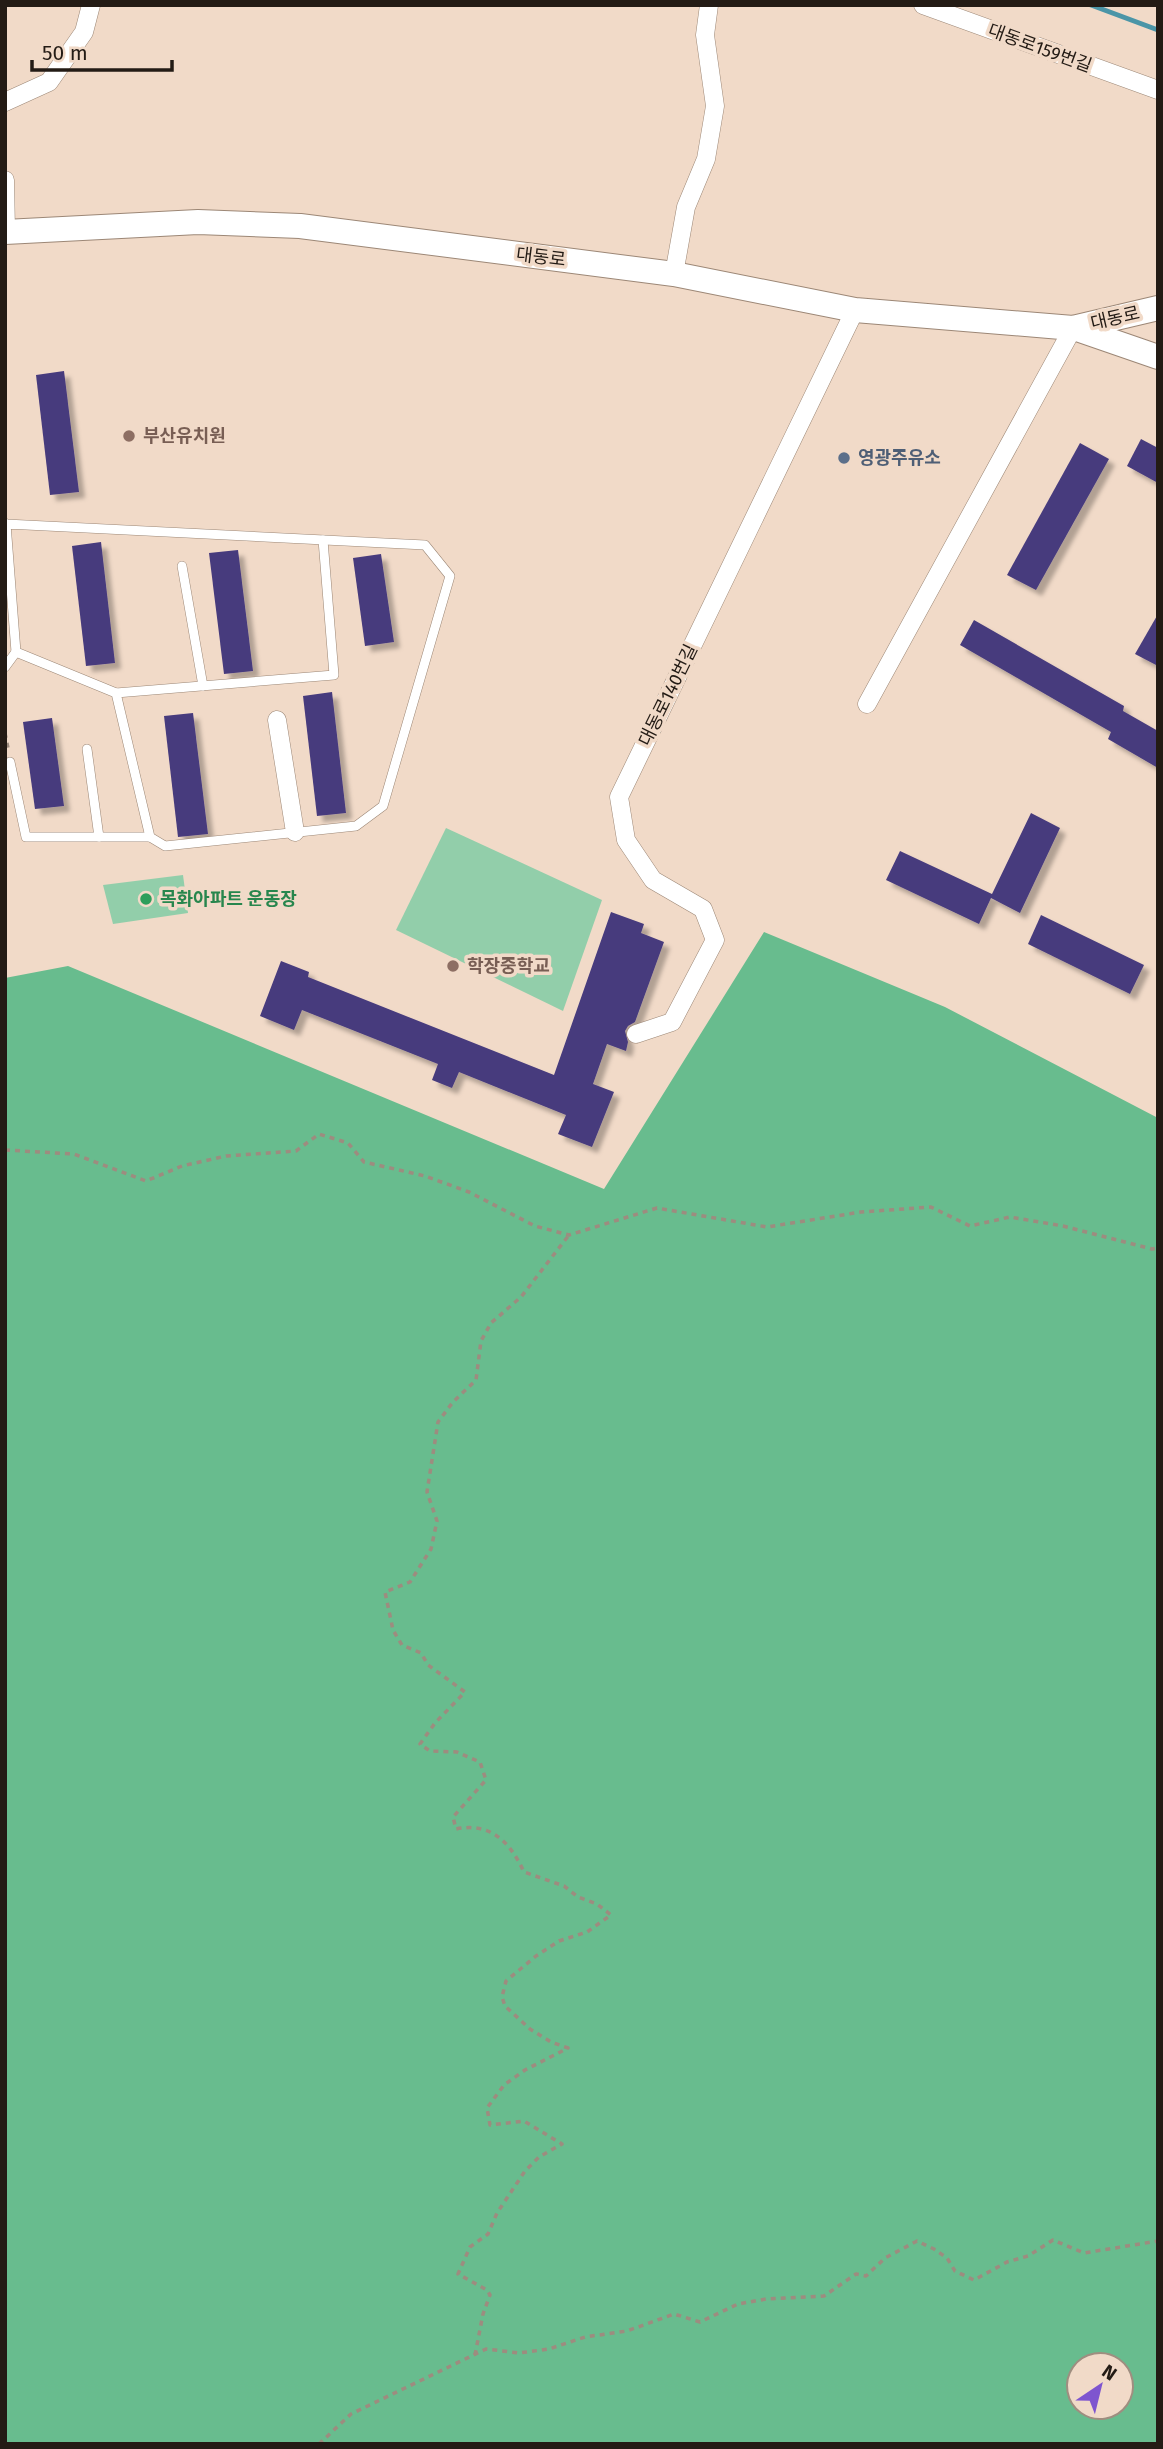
<svg xmlns="http://www.w3.org/2000/svg" width="1163" height="2449" font-family="'Fira Sans','Noto Sans KR',sans-serif">
  <style>
    .green { fill: #92ceaa }
    .forest { fill: #68bc8e; fill-rule: evenodd }
    .lines { fill: none; stroke-linecap: round; stroke-linejoin: round }
    .stream { stroke: #4b95a7; stroke-width: 5 }
    .building { fill: #473b7d; filter: url(#shadow) }
    .lane-casing { stroke: #9c8776; stroke-width: 10 }
    .street-casing { stroke: #9c8776; stroke-width: 19 }
    .secondary-casing { stroke: #9c8776; stroke-width: 26 }
    .path { stroke: #9d8c7f; stroke-width: 3.5; stroke-dasharray: 5 5; stroke-linecap: butt }
    .lane { stroke: #fff; stroke-width: 9 }
    .street { stroke: #fff; stroke-width: 18 }
    .secondary { stroke: #fff; stroke-width: 24 }
    .education-dot { fill: #8d6e63; stroke: #f1dac8; stroke-width: 2.5 }
    .service-dot { fill: #5c6f8a; stroke: #f1dac8; stroke-width: 2.5 }
    .leisure-dot { fill: #2e9e5b; stroke: #f1dac8; stroke-width: 2.5 }
    .labels { text-anchor: middle; stroke-width: 7; stroke-linejoin: round; paint-order: stroke }
    .street-label { font-size: 18px; fill: #231b15; stroke: #f1dac8 }
    .education-label { font-size: 18px; font-weight: bold; fill: #785e54; stroke: #f1dac8; text-anchor: start }
    .service-label { font-size: 18px; font-weight: bold; fill: #4e5e75; stroke: #f1dac8; text-anchor: start }
    .leisure-label { font-size: 18px; font-weight: bold; fill: #27864d; stroke: #f1dac8; text-anchor: start }
  </style>
  <defs>
    <filter id="shadow"><feDropShadow dx="6" dy="6" stdDeviation="2" flood-color="#0004"/></filter>
  </defs>
  <rect width="100%" height="100%" fill="#f1dac8"/>
  <g class="green">
    <path d="M446,828L602,900L563,1011L396,930Z"/>
    <path d="M183,875L188,913L113,924L103,885Z"/>
  </g>
  <path class="forest" d="M764,932L945,1007L1158,1118V2444H5V978L68,966L604,1189ZM1079,2365H1121V2407H1079Z"/>
  <g class="lines">
    <path class="stream" d="M1091,5L1158,30"/>
  </g>
  <g class="building">
    <path d="M64,371L79,492L50,495L36,375Z"/>
    <path d="M1141,439L1158,448V483L1127,466Z"/>
    <path d="M1080,443L1109,459L1036,590L1007,575Z"/>
    <path d="M101,542L115,663L86,666L72,546Z"/>
    <path d="M238,550L253,671L224,674L209,553Z"/>
    <path d="M381,554L394,642L365,646L353,558Z"/>
    <path d="M1158,614V666L1135,654Z"/>
    <path d="M974,620L1124,706L1123,711L1158,731V768L1108,739L1111,732L960,645Z"/>
    <path d="M332,692L346,813L317,816L303,696Z"/>
    <path d="M193,713L208,834L178,837L164,716Z"/>
    <path d="M52,718L64,806L35,809L23,722Z"/>
    <path d="M1031,813L1060,828L1020,913L991,898L979,924L886,880L900,851L992,894Z"/>
    <path d="M611,912L644,924L641,933L664,942L635,1022L628,1026L625,1031L628,1042L626,1051L607,1044L593,1084L614,1092L592,1147L558,1134L566,1115L459,1072L452,1088L432,1080L438,1064L302,1010L294,1030L260,1016L281,961L309,972L308,977L554,1075Z"/>
    <path d="M1041,915L1144,965L1130,994L1028,944Z"/>
  </g>
  <g class="lines">
    <defs>
      <g id="lane">
        <path d="M5,523L6,524L16,652L116,693L150,837L165,846L356,826L383,806L450,576L425,545L6,524H5"/>
        <path d="M182,566L203,686"/>
        <path d="M5,667L16,652"/>
        <path d="M116,693L334,675L323,540"/>
        <path d="M87,749L99,837"/>
        <path d="M10,762L26,837H150"/>
      </g>
      <g id="street">
        <path d="M923,5L1158,90"/>
        <path d="M5,102L49,82L84,32L91,5"/>
        <path d="M5,180L6,232"/>
        <path d="M674,274L686,207L706,159L715,106L705,35L709,5"/>
        <path d="M867,704L1073,328"/>
        <path d="M277,720L295,832"/>
        <path d="M636,1034L672,1022L715,940L703,909L653,880L626,840L619,797L855,310"/>
      </g>
      <g id="secondary">
        <path d="M5,232L198,222L300,226L674,274L855,310L1073,328L1158,308"/>
        <path d="M1074,328L1158,357"/>
      </g>
    </defs>
    <use href="#lane" class="lane-casing"/>
    <use href="#street" class="street-casing"/>
    <use href="#secondary" class="secondary-casing"/>
    <g class="path">
      <path d="M5,733L8,748"/>
      <path d="M5,1150L74,1154L146,1181L182,1166L226,1156L296,1151L319,1134L348,1143L364,1162L425,1176L469,1192L535,1226L569,1235L657,1208L767,1227L861,1212L931,1207L970,1226L1010,1217L1063,1226L1152,1249L1158,1248"/>
      <path d="M475,2355L483,2314L490,2295L487,2290L458,2274L470,2247L488,2234L497,2213L525,2171L539,2157L562,2144L524,2121L490,2125L487,2108L504,2085L525,2070L568,2048L551,2042L530,2029L505,2006L502,1997L506,1981L536,1956L559,1941L587,1932L611,1915L597,1904L578,1897L564,1886L524,1872C510,1842 491,1822 456,1829L453,1817L486,1780L480,1762L457,1752L430,1751L420,1744L435,1723L465,1692L428,1665L421,1653L402,1645L393,1630L385,1592L410,1582L431,1549L437,1521L427,1492L438,1422L453,1402L476,1380L481,1341L491,1323L521,1297L569,1235"/>
      <path d="M319,2444L351,2414L486,2349L519,2353L549,2349L585,2337L627,2331L674,2314L700,2322L738,2304L766,2299L824,2296L856,2274L866,2276L885,2258L917,2241L934,2249L947,2258L955,2271L974,2280L1007,2262L1028,2256L1053,2240L1084,2253L1158,2241"/>
    </g>
    <use href="#lane" class="lane"/>
    <use href="#street" class="street"/>
    <use href="#secondary" class="secondary"/>
  </g>
  <g class="education-dot">
    <circle cx="129" cy="436" r="7"/>
    <circle cx="453" cy="966" r="7"/>
  </g>
  <circle class="service-dot" cx="844" cy="458" r="7"/>
  <circle class="leisure-dot" cx="146" cy="899" r="7"/>
  <g class="labels">
    <g class="street-label">
      <text transform="translate(1040 48) rotate(20)" y="6">대동로159번길</text>
      <text transform="translate(541 257) rotate(7)" y="6">대동로</text>
      <text transform="translate(1115 318) rotate(-13)" y="6">대동로</text>
      <text transform="translate(668 695) rotate(-64)" y="6">대동로140번길</text>
    </g>
    <g class="education-label">
      <text x="143" y="442">부산유치원</text>
      <text x="467" y="972">학장중학교</text>
    </g>
    <g class="service-label">
      <text x="858" y="464">영광주유소</text>
    </g>
    <g class="leisure-label">
      <text x="160" y="905">목화아파트 운동장</text>
    </g>
  </g>
  <rect width="1163" height="2449" fill="none" stroke="#231b15" stroke-width="14"/>
  <g transform="translate(1100 2386) rotate(35)"><circle r="33" fill="#f1dac8" stroke="#9f8e80" stroke-width="2"/>
  <path d="M0-5L12 26L0 18L-12 26Z" fill="#7e55cf"/>
  <text y="-10" font-size="19" font-weight="bold" text-anchor="middle" fill="#231b15">N</text>
  </g>
  <path d="M32 60v10h140v-10" fill="none" stroke="#231b15" stroke-width="3.5"/>
  <text x="42" y="60" font-size="21" fill="#231b15" stroke="#f1dac8" stroke-width="5" paint-order="stroke">50 m</text>
</svg>
